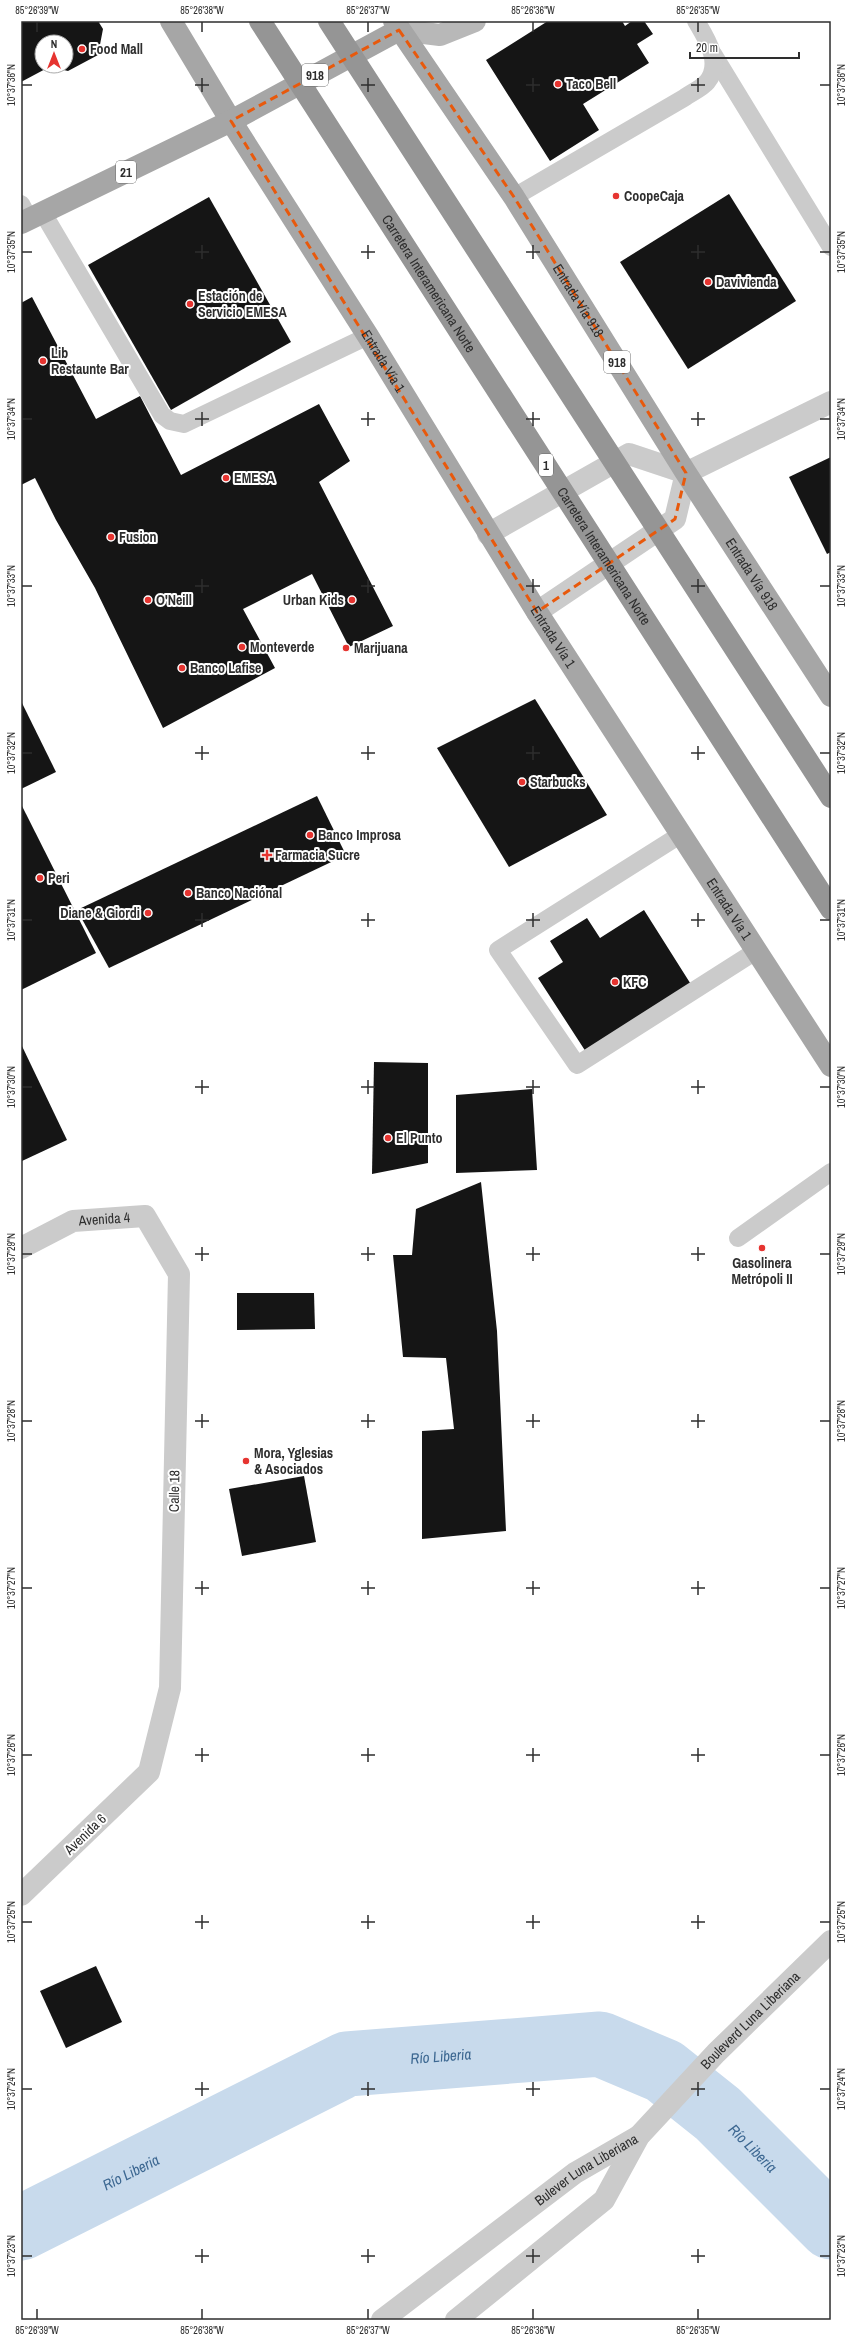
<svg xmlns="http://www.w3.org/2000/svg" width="852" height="2341" font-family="'Archivo Narrow',sans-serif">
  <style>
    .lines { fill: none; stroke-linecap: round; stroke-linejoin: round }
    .river { stroke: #c8daec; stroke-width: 65 }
    .building { fill: #151515 }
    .lane { stroke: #cbcbcb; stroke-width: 18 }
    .street { stroke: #cbcbcb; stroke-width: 22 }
    .secondary { stroke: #b8b8b8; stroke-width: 22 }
    .primary { stroke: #a6a6a6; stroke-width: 22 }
    .highway-bridge { stroke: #959595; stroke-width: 22 }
    .marked { fill: none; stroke: #e8590c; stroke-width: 3; stroke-dasharray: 8 5; stroke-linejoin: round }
    .ticks { fill: none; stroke: #2e2e2e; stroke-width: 1.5 }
    .poi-dot { fill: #e63430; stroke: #fff; stroke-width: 1.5 }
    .labels { text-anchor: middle; stroke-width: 4; stroke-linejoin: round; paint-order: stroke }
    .shield { fill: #fff; stroke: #6d6d6d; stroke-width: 1 }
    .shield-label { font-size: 13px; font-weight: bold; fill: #2e2e2e }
    .poi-label { font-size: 14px; font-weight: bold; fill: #2e2e2e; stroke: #fff; text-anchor: start }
    .street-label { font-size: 14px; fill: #2e2e2e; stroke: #fff }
    .water-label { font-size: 15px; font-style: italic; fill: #3c6791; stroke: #fff }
    .neatline { fill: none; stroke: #2e2e2e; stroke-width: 1.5 }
    .ticks-label { font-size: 10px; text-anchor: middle; fill: #2e2e2e }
  </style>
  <rect width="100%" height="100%" fill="#fff"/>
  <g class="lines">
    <path class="river" id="s1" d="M21,2228L347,2064L600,2044L664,2071L718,2114L831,2227"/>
  </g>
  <g class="building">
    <path d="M21,21H98L103,29L98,55L68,71L51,67L66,66V42H42V66H51L21,82Z"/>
    <path d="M548,21H622L625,26L632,21H644L653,34L637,44L649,63L583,104L599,130L550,161L486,60Z"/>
    <path d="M729,194L796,301L688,369L620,262Z"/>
    <path d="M209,197L291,342L171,410L88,265Z"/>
    <path d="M32,297L96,419L140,396L181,475L319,404L350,461L319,482L393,626L349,647L312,574L243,609L275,668L163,728L95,588L56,520L35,478L21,485V303Z"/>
    <path d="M831,457V552L827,554L789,477Z"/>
    <path d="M535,699L607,815L509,867L437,748Z"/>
    <path d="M21,701L56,772L21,789Z"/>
    <path d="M317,796L346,855L109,968L77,910Z"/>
    <path d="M21,804L96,953L21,990Z"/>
    <path d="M644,910L692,986L586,1052L538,978L563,962L550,941L587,918L600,938Z"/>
    <path d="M21,1044L67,1140L22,1161L21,1159Z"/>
    <path d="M374,1062L428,1063V1163L372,1174Z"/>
    <path d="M532,1089L537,1170L456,1173V1095Z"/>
    <path d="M481,1182L497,1331L506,1531L422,1539V1431L454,1429L446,1358L403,1357L393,1255H412L416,1209Z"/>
    <path d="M237,1293H314L315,1329L237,1330Z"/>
    <path d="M304,1476L316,1542L242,1556L229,1489Z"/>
    <path d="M96,1966L122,2022L66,2048L40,1991Z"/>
  </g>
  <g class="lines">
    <g class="lane">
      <path d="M713,54L831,247"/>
      <path d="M514,197L684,98C691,93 702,88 707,82C723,63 706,38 696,21"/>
      <path d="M21,204L29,219"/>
      <path d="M43,213L162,415L170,421L184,424L368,336"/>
      <path d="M680,835L498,950L577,1065L756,951"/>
      <path d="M738,1238L831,1172"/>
    </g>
    <g class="street">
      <path d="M686,473L831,402"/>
      <path d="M488,534L629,454L686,473"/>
      <path d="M537,612L675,519L686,473"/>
      <path id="s2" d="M21,1248L73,1221L145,1216L179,1274L170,1688L149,1772L21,1895"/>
      <path id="s3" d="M382,2320L575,2173L639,2136"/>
      <path id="s4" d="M456,2320L604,2200L639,2136L716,2053L831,1941"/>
    </g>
    <path class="secondary" d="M402,21L399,30L440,35L475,21"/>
    <g class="primary">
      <path id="s5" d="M171,21L231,121L368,336L537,612L831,1066"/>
      <path id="s6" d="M394,21L514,197L686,473L831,696"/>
      <path d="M21,223L231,121L399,30"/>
    </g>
    <g class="highway-bridge">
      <path id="s7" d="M260,21L831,909"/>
      <path d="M329,21L831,797"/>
    </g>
  </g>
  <path class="marked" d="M399,30L514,197L686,473L675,519L537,612L231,121Z"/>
  <path class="ticks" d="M37,22V32M202,22V32M368,22V32M533,22V32M698,22V32M202,78V92M368,78V92M533,78V92M698,78V92M22,85H32M195,85H209M361,85H375M526,85H540M691,85H705M820,85H830M202,245V259M368,245V259M533,245V259M698,245V259M22,252H32M195,252H209M361,252H375M526,252H540M691,252H705M820,252H830M202,412V426M368,412V426M533,412V426M698,412V426M22,419H32M195,419H209M361,419H375M526,419H540M691,419H705M820,419H830M202,579V593M368,579V593M533,579V593M698,579V593M22,586H32M195,586H209M361,586H375M526,586H540M691,586H705M820,586H830M202,746V760M368,746V760M533,746V760M698,746V760M22,753H32M195,753H209M361,753H375M526,753H540M691,753H705M820,753H830M202,913V927M368,913V927M533,913V927M698,913V927M22,920H32M195,920H209M361,920H375M526,920H540M691,920H705M820,920H830M202,1080V1094M368,1080V1094M533,1080V1094M698,1080V1094M22,1087H32M195,1087H209M361,1087H375M526,1087H540M691,1087H705M820,1087H830M202,1247V1261M368,1247V1261M533,1247V1261M698,1247V1261M22,1254H32M195,1254H209M361,1254H375M526,1254H540M691,1254H705M820,1254H830M202,1414V1428M368,1414V1428M533,1414V1428M698,1414V1428M22,1421H32M195,1421H209M361,1421H375M526,1421H540M691,1421H705M820,1421H830M202,1581V1595M368,1581V1595M533,1581V1595M698,1581V1595M22,1588H32M195,1588H209M361,1588H375M526,1588H540M691,1588H705M820,1588H830M202,1748V1762M368,1748V1762M533,1748V1762M698,1748V1762M22,1755H32M195,1755H209M361,1755H375M526,1755H540M691,1755H705M820,1755H830M202,1915V1929M368,1915V1929M533,1915V1929M698,1915V1929M22,1922H32M195,1922H209M361,1922H375M526,1922H540M691,1922H705M820,1922H830M202,2082V2096M368,2082V2096M533,2082V2096M698,2082V2096M22,2089H32M195,2089H209M361,2089H375M526,2089H540M691,2089H705M820,2089H830M202,2249V2263M368,2249V2263M533,2249V2263M698,2249V2263M22,2256H32M195,2256H209M361,2256H375M526,2256H540M691,2256H705M820,2256H830M37,2309V2319M202,2309V2319M368,2309V2319M533,2309V2319M698,2309V2319"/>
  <g class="poi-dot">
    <circle cx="82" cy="49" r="4"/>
    <circle cx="558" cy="84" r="4"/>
    <circle cx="616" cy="196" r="4"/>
    <circle cx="708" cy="282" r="4"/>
    <circle cx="190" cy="304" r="4"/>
    <circle cx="43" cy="361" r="4"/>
    <circle cx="226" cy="478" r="4"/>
    <circle cx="111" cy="537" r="4"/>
    <circle cx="148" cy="600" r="4"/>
    <circle cx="352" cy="600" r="4"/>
    <circle cx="242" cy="647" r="4"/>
    <circle cx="346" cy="648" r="4"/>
    <circle cx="182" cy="668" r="4"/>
    <circle cx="522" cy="782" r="4"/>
    <circle cx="310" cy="835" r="4"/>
    <path d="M265 849h4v4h4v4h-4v4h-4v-4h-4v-4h4z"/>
    <circle cx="40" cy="878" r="4"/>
    <circle cx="188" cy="893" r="4"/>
    <circle cx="148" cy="913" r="4"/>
    <circle cx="615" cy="982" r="4"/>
    <circle cx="388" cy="1138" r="4"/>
    <circle cx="762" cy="1248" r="4"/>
    <circle cx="246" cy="1461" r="4"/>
  </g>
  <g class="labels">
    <g class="shield">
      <rect x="302" y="64" width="26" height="22" rx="3"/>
      <rect x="116" y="161" width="20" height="22" rx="3"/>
      <rect x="604" y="351" width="26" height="22" rx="3"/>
      <rect x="539" y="454" width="14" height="22" rx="3"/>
    </g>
    <g class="shield-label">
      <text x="315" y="80">918</text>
      <text x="126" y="177">21</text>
      <text x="617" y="367">918</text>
      <text x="546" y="470">1</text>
    </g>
    <g class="poi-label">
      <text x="90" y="54">Food Mall</text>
      <text x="566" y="89">Taco Bell</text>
      <text x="624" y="201">CoopeCaja</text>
      <text x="716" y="287">Davivienda</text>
      <text x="198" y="301">Estación de<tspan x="198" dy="16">Servicio EMESA</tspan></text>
      <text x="51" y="358">Lib<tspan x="51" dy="16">Restaunte Bar</tspan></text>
      <text x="234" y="483">EMESA</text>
      <text x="119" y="542">Fusion</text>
      <text x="156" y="605">O'Neill</text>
      <text x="344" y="605" text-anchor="end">Urban Kids</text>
      <text x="250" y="652">Monteverde</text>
      <text x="354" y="653">Marijuana</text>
      <text x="190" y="673">Banco Lafise</text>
      <text x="530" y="787">Starbucks</text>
      <text x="318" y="840">Banco Improsa</text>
      <text x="275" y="860">Farmacia Sucre</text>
      <text x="48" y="883">Peri</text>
      <text x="196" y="898">Banco Naciónal</text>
      <text x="140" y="918" text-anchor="end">Diane &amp; Giordi</text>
      <text x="623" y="987">KFC</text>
      <text x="396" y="1143">El Punto</text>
      <text x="762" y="1268" text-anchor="middle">Gasolinera<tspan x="762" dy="16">Metrópoli II</tspan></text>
      <text x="254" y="1458">Mora, Yglesias<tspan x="254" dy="16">&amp; Asociados</tspan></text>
    </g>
    <g class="street-label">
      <text dy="5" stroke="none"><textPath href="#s7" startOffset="312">Carretera Interamericana Norte</textPath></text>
      <text dy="5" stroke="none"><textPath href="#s6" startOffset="335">Entrada Vía 918</textPath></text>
      <text dy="5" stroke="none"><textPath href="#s5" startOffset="401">Entrada Vía 1</textPath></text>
      <text dy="5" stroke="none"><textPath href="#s7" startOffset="636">Carretera Interamericana Norte</textPath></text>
      <text dy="5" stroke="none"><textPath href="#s6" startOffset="659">Entrada Vía 918</textPath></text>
      <text dy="5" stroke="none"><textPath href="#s5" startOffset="725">Entrada Vía 1</textPath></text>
      <text dy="5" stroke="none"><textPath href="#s5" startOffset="1049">Entrada Vía 1</textPath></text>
      <text dy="5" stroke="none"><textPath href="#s2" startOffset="90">Avenida 4</textPath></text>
      <text transform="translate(174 1491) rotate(-89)" y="5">Calle 18</text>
      <text transform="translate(85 1834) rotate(-44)" y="5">Avenida 6</text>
      <text dy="5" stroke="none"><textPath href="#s4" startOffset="424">Bouleverd Luna Liberiana</textPath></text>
      <text dy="5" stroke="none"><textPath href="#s3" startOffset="254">Bulever Luna Liberiana</textPath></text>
    </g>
    <g class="water-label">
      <text dy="5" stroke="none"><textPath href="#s1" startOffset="459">Río Liberia</textPath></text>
      <text dy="5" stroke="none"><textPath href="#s1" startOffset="806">Río Liberia</textPath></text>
      <text dy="5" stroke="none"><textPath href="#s1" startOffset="123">Río Liberia</textPath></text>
    </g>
  </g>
  <rect width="852" height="2341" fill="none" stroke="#ffffff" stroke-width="44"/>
  <g transform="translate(54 54)"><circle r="19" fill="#ffffff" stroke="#ababab"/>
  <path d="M0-3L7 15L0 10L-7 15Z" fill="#e63430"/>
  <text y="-6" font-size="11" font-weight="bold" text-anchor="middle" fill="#2e2e2e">N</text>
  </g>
  <path d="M690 52v6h109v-6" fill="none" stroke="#2e2e2e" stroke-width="2"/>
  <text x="696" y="52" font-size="12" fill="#2e2e2e" stroke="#ffffff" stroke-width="3" paint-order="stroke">20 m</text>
  <rect x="22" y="22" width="808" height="2297" class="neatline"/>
  <g class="ticks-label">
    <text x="37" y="14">85°26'39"W</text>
    <text x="202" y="14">85°26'38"W</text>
    <text x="368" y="14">85°26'37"W</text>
    <text x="533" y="14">85°26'36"W</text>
    <text x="698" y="14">85°26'35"W</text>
    <text transform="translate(11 85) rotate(-90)" y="4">10°37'36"N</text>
    <text transform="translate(841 85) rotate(-90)" y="4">10°37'36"N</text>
    <text transform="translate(11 252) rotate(-90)" y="4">10°37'35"N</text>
    <text transform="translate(841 252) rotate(-90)" y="4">10°37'35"N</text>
    <text transform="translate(11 419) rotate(-90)" y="4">10°37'34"N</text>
    <text transform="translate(841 419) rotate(-90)" y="4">10°37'34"N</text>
    <text transform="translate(11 586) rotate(-90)" y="4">10°37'33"N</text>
    <text transform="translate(841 586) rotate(-90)" y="4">10°37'33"N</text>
    <text transform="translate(11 753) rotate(-90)" y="4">10°37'32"N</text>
    <text transform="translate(841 753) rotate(-90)" y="4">10°37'32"N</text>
    <text transform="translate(11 920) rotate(-90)" y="4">10°37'31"N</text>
    <text transform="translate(841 920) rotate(-90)" y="4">10°37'31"N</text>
    <text transform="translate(11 1087) rotate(-90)" y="4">10°37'30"N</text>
    <text transform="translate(841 1087) rotate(-90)" y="4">10°37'30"N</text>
    <text transform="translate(11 1254) rotate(-90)" y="4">10°37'29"N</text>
    <text transform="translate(841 1254) rotate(-90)" y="4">10°37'29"N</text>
    <text transform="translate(11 1421) rotate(-90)" y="4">10°37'28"N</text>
    <text transform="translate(841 1421) rotate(-90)" y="4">10°37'28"N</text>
    <text transform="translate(11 1588) rotate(-90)" y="4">10°37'27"N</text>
    <text transform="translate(841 1588) rotate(-90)" y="4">10°37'27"N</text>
    <text transform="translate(11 1755) rotate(-90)" y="4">10°37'26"N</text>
    <text transform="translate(841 1755) rotate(-90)" y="4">10°37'26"N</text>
    <text transform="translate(11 1922) rotate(-90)" y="4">10°37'25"N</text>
    <text transform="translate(841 1922) rotate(-90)" y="4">10°37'25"N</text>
    <text transform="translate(11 2089) rotate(-90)" y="4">10°37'24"N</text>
    <text transform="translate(841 2089) rotate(-90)" y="4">10°37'24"N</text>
    <text transform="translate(11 2256) rotate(-90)" y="4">10°37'23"N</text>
    <text transform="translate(841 2256) rotate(-90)" y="4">10°37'23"N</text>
    <text x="37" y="2334">85°26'39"W</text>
    <text x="202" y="2334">85°26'38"W</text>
    <text x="368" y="2334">85°26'37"W</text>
    <text x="533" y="2334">85°26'36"W</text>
    <text x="698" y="2334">85°26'35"W</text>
  </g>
</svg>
